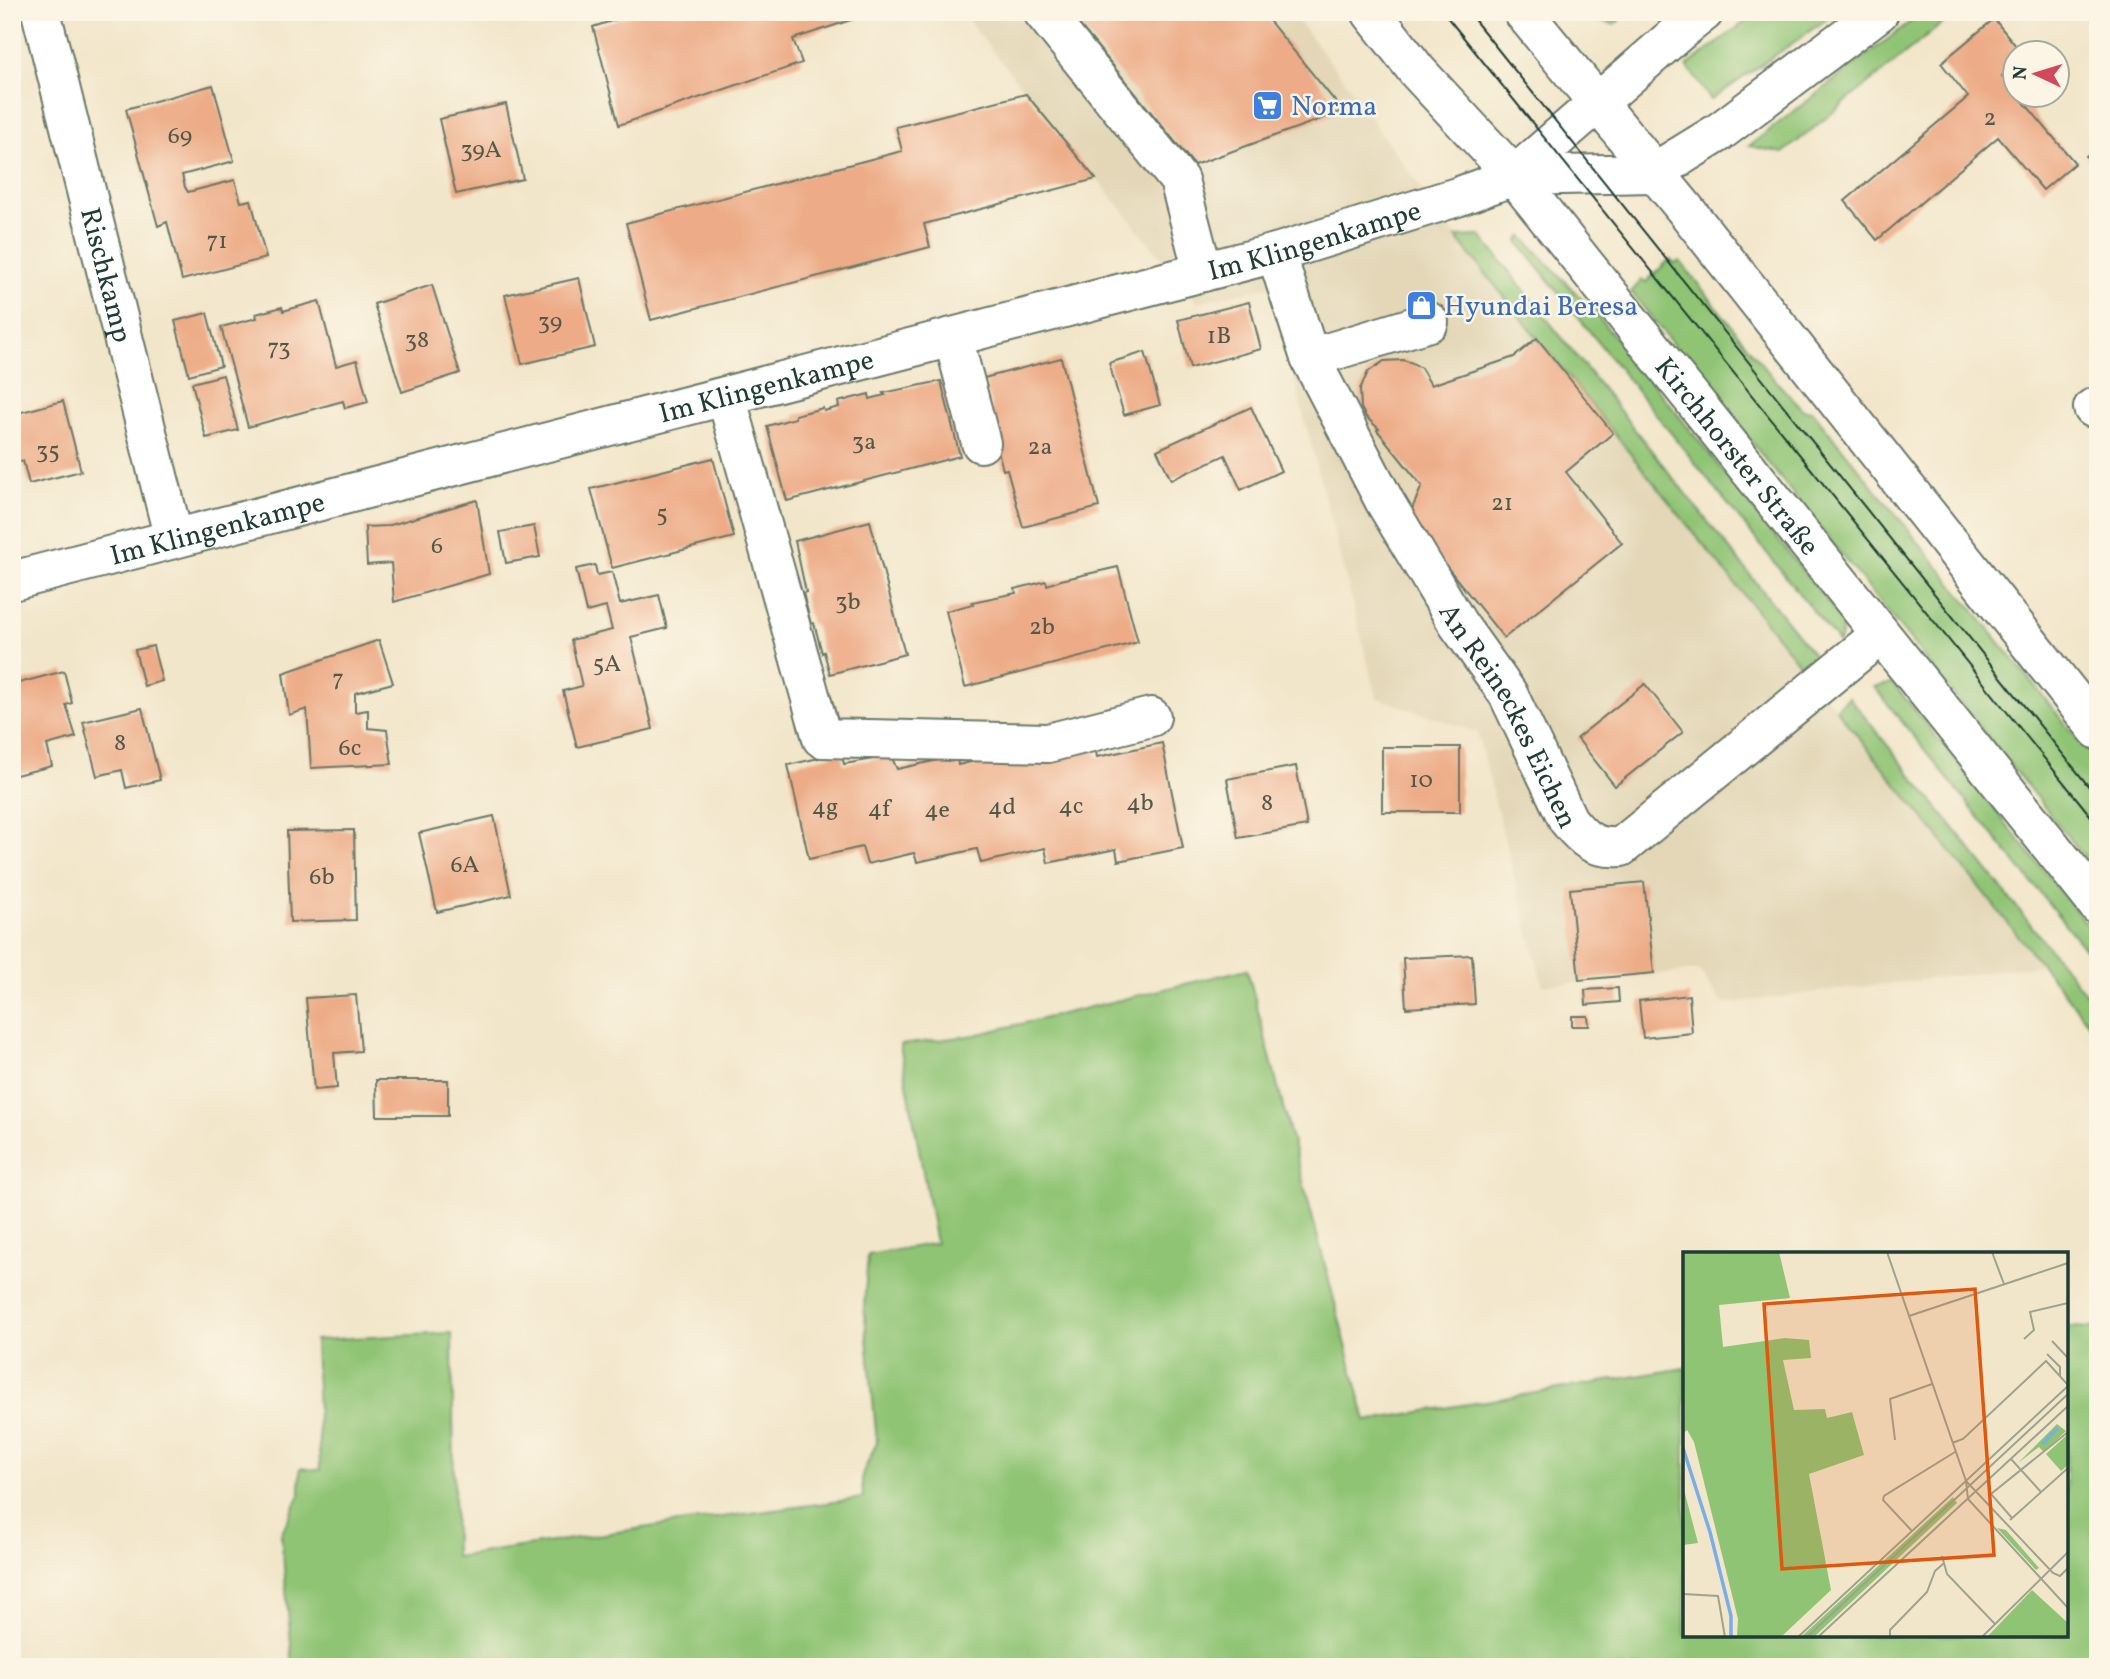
<svg xmlns="http://www.w3.org/2000/svg" width="2110" height="1679" font-family="Vollkorn,serif">
  <style>
    .built { fill: #e3d7b7 }
    .green { fill: #90c475; stroke: #588054; stroke-width: 2 }
    .building { fill: #edac87 }
    .lines { fill: none; stroke-linecap: round; stroke-linejoin: round }
    .minor-casing { stroke: #697868; stroke-width: 42 }
    .major-casing { stroke: #697868; stroke-width: 42 }
    .minor { stroke: #fff; stroke-width: 38 }
    .major { stroke: #fff; stroke-width: 38 }
    .tram { stroke: #1f3d34; stroke-width: 2 }
    .labels { text-anchor: middle; stroke-width: 5; stroke-linejoin: round; paint-order: stroke }
    .number-label { font-size: 24px; fill: #525949 }
    .shop-label { font-size: 28px; fill: #366cbe; stroke: #fcf5e5; text-anchor: start }
    .street-label { font-size: 28px; fill: #1f3d34; stroke: #fcf5e5 }
    .inset-river { fill: none; stroke: #79aee7; stroke-width: 3.5 }
    .inset-road { fill: none; stroke: #9ea28e; stroke-width: 2 }
    .view { fill: #de580e; fill-opacity: 0.15; stroke: #de580e; stroke-width: 3.5 }
    .inset-edge { fill: none; stroke: #1f3d34; stroke-width: 3.5 }
  </style>
  <rect width="100%" height="100%" fill="#fcf5e5"/>
  <filter id="ink" filterUnits="userSpaceOnUse"><feTurbulence type="fractalNoise" baseFrequency=".0143" numOctaves="2"/><feDisplacementMap in="SourceGraphic" scale="14" xChannelSelector="R" yChannelSelector="G"/><feConvolveMatrix kernelMatrix="1 2 1 2 8 2 1 2 1" color-interpolation-filters="sRGB"/></filter>
  <filter id="wash" filterUnits="userSpaceOnUse"><feTurbulence type="fractalNoise" baseFrequency=".00686" numOctaves="4" result="noise"/><feDisplacementMap in="SourceGraphic" scale="28" xChannelSelector="R" yChannelSelector="G"/><feGaussianBlur stdDeviation="1.57" result="paint"/><feColorMatrix in="noise" values="0 0 0 0 0 0 0 0 0 0 0 0 0 0 0 0 0 1.4 0 .05"/><feComposite in="paint" operator="in"/></filter>
  <g filter="url(#wash)">
    <rect width="100%" height="100%" fill="#f2e6ca"/>
    <path class="built" d="M961,12H1291L1359,99L1375,125L1456,237L2042,965L1722,1004L1699,970L1543,986L1477,732L1377,698L1270,286L1197,302Z"/>
    <g class="green">
      <path d="M1586,12H1612L1619,21L1614,24L1594,20Z"/>
      <path d="M1758,12H1837L1711,100L1687,66Z"/>
      <path d="M1923,12H1945L1949,18L1783,153L1749,146Z"/>
      <path d="M1481,236L1824,668L1813,681L1456,237Z"/>
      <path d="M1522,236L1593,311L1622,345L1844,622L1839,643L1518,242Z"/>
      <path d="M1670,259L1675,264L1680,261L1773,378L1803,410L1812,411L2098,764V874L1631,292L1642,280L1646,282Z"/>
      <path d="M1893,683L2098,938V965L1874,687Z"/>
      <path d="M1849,697L2098,1009V1035L1836,709Z"/>
      <path d="M1247,969L1366,1421L1685,1368V1635H2066V1327L2098,1328V1667H293L281,1534L300,1495V1468L320,1470L315,1340L452,1333L455,1557L656,1526L863,1498L862,1475L877,1442L864,1306L868,1255L936,1243L900,1045L975,1035Z"/>
    </g>
    <g id="blocks">
      <g class="building">
        <path d="M639,12H871L872,13L793,39L802,63L619,125L593,27Z"/>
        <path d="M1069,12H1262L1343,111L1194,165Z"/>
        <path d="M1994,19L2021,52H2016V65L2002,76L2075,163L2043,190L1998,137L1877,240L1845,201L1968,97L1941,63Z"/>
        <path d="M213,85L234,161L182,175L185,187L188,192L235,180L241,202L251,200L266,258L182,280L167,222L158,226L126,109Z"/>
        <path d="M1026,94L1096,179L924,224L930,247L651,320L626,223L902,151L896,127Z"/>
        <path d="M506,104L523,179L456,194L439,119Z"/>
        <path d="M2098,146V170L2086,156Z"/>
        <path d="M579,278L595,347L522,364L505,295Z"/>
        <path d="M432,285L460,373L402,392L374,304Z"/>
        <path d="M319,301L336,366L357,360L368,402L345,408L343,401L248,427L221,327L257,318L256,314L282,307L283,311Z"/>
        <path d="M1249,302L1261,349L1190,368L1178,320Z"/>
        <path d="M207,313L221,366L189,375L175,321Z"/>
        <path d="M1537,338L1613,433L1566,472L1622,543L1504,638L1408,518L1422,486L1377,430L1379,429L1366,417L1361,408L1360,389L1368,372L1384,361L1403,360L1412,363L1421,368L1431,385L1514,357Z"/>
        <path d="M1145,352L1160,405L1124,415L1109,363Z"/>
        <path d="M1061,358L1099,507L1023,527L1007,469L1003,470L995,438L999,437L984,378Z"/>
        <path d="M223,375L238,430L206,438L192,383Z"/>
        <path d="M941,381L960,456L787,501L767,426L795,418V415L823,408L824,411L839,407L838,402L853,398L869,394L870,399L885,395L883,393Z"/>
        <path d="M63,401L81,471L29,484L23,461L12,464V421L19,419L18,413Z"/>
        <path d="M1251,407L1281,471L1241,490L1225,455L1171,480L1157,450Z"/>
        <path d="M713,458L734,537L612,568L591,489Z"/>
        <path d="M477,500L489,574L394,602L391,563L367,565L365,527L387,526Z"/>
        <path d="M870,521L905,654L830,674L824,652L822,653L814,623L811,624L803,593L806,592L795,541Z"/>
        <path d="M534,526L540,557L506,563L500,532Z"/>
        <path d="M595,565L597,575L612,572L620,604L659,595L667,628L631,637L653,729L577,747L563,691L582,686L571,640L612,630L606,607L586,612L576,569Z"/>
        <path d="M1118,567L1138,642L965,687L946,611L973,604L972,602L1016,593L1015,589L1046,581L1047,585L1061,580Z"/>
        <path d="M379,640L393,683L355,693V712L368,710V728L387,730L392,764L311,768L307,709L289,715L283,673Z"/>
        <path d="M153,646L162,681L144,686L135,650Z"/>
        <path d="M64,671L72,703L66,705L76,737L47,745L52,766L12,776V676L15,684Z"/>
        <path d="M1645,684L1683,732L1615,786L1577,738Z"/>
        <path d="M142,708L160,780L126,788L122,770L97,776L83,722Z"/>
        <path d="M1162,743L1183,848L1118,861L1116,849L1048,863L1045,848L981,863L977,849L917,862L914,853L867,864L862,847L809,859L788,765L841,753L844,764L891,756L897,769L957,756L958,765L1022,750L1095,747L1097,757Z"/>
        <rect x="1382" y="747" width="78" height="65"/>
        <path d="M1296,766L1307,826L1238,838L1227,779Z"/>
        <path d="M494,816L511,895L437,912L419,833Z"/>
        <path d="M354,830L356,920L290,922L287,831Z"/>
        <path d="M1644,882L1654,973L1579,980L1570,889Z"/>
        <path d="M1472,955L1475,1004L1406,1008L1403,958Z"/>
        <path d="M1618,988L1619,1002L1586,1005L1585,990Z"/>
        <path d="M356,995L361,1051L334,1053L337,1088L314,1090L306,998Z"/>
        <path d="M1689,995L1692,1033L1643,1038L1639,1001Z"/>
        <path d="M1572,1016H1588L1589,1026H1572Z"/>
        <path d="M376,1080H448V1116H377Z"/>
      </g>
    </g>
  </g>
  <g filter="url(#ink)">
    <use href="#blocks" fill-opacity="0" stroke="#697868" stroke-width="2"/>
    <g class="lines">
      <defs>
        <g id="minor">
          <path id="s1" d="M41,12L174,539"/>
          <path d="M1043,12L1179,180L1203,272"/>
          <path d="M1514,176L1680,31L1704,12"/>
          <path id="s2" d="M1276,253L1310,358L1385,502L1458,624L1508,694L1568,820C1584,840 1594,849 1621,847L1880,635"/>
          <path d="M953,337L981,443"/>
          <path d="M1310,358L1429,322"/>
          <path d="M726,396L822,738L1048,743L1151,717"/>
          <path d="M2093,408L2098,407"/>
          <path id="s3" d="M12,581L1276,253L1457,197L1514,176L1653,173L1718,133L1879,12"/>
        </g>
        <g id="major">
          <path id="s4" d="M1371,12L1417,71L1514,176L2098,905"/>
          <path d="M1523,12L1685,209L2098,730"/>
        </g>
      </defs>
      <use href="#minor" class="minor-casing"/>
      <use href="#major" class="major-casing"/>
      <use href="#minor" class="minor"/>
      <use href="#major" class="major"/>
      <g class="tram">
        <path d="M1443,12L2098,825"/>
        <path d="M1468,12L2098,798"/>
      </g>
    </g>
  </g>
  <defs>
    <symbol id="supermarket-square" viewBox="-11 -11 22 22"><rect x="-9" y="-9" width="18" height="18" rx="4" fill="#3f7fe0" stroke="#fcf5e5"/><path d="M-6-5.5h2.5l.6 2H6L4.5 2H-2.5L-4.4-4H-6ZM-1.5 3.2a1.3 1.3 0 1 0 .1 0ZM3 3.2a1.3 1.3 0 1 0 .1 0Z" fill="#fff"/></symbol>
    <symbol id="shop-square" viewBox="-11 -11 22 22"><rect x="-9" y="-9" width="18" height="18" rx="4" fill="#3f7fe0" stroke="#fcf5e5"/><path d="M-5-2.5h2.3a2.7 3.5 0 0 1 5.4 0H5L5.5 6h-11ZM-1.5-2.5h3a1.5 2.3 0 0 0-3 0Z" fill="#fff"/></symbol>
  </defs>
  <g fill-rule="evenodd">
    <use href="#supermarket-square" x="1250" y="88" width="35" height="35"/>
    <use href="#shop-square" x="1404" y="288" width="35" height="35"/>
  </g>
  <g class="labels">
    <g class="number-label">
      <text x="1990" y="125">2</text>
      <text x="180" y="143">69</text>
      <text x="481" y="157">39A</text>
      <text x="217" y="248">71</text>
      <text x="550" y="329">39</text>
      <text x="1219" y="343">1B</text>
      <text x="417" y="347">38</text>
      <text x="279" y="355">73</text>
      <text x="864" y="449">3a</text>
      <text x="1040" y="454">2a</text>
      <text x="48" y="458">35</text>
      <text x="1502" y="510">21</text>
      <text x="662" y="521">5</text>
      <text x="437" y="553">6</text>
      <text x="848" y="609">3b</text>
      <text x="1042" y="634">2b</text>
      <text x="607" y="671">5A</text>
      <text x="338" y="686">7</text>
      <text x="120" y="750">8</text>
      <text x="350" y="755">6c</text>
      <text x="1421" y="787">10</text>
      <text x="1140" y="810">4b</text>
      <text x="1267" y="810">8</text>
      <text x="1071" y="813">4c</text>
      <text x="825" y="814">4g</text>
      <text x="1002" y="814">4d</text>
      <text x="879" y="816">4f</text>
      <text x="937" y="817">4e</text>
      <text x="465" y="872">6A</text>
      <text x="322" y="884">6b</text>
    </g>
    <g class="shop-label">
      <text x="1291" y="115">Norma</text>
      <text x="1444" y="315">Hyundai Beresa</text>
    </g>
    <g class="street-label">
      <text dy="10" stroke="none"><textPath href="#s3" startOffset="1346">Im Klingenkampe</textPath></text>
      <text dy="10" stroke="none"><textPath href="#s1" startOffset="271">Rischkamp</textPath></text>
      <text dy="10" stroke="none"><textPath href="#s3" startOffset="779">Im Klingenkampe</textPath></text>
      <text dy="10" stroke="none"><textPath href="#s4" startOffset="576">Kirchhorster Straße</textPath></text>
      <text dy="10" stroke="none"><textPath href="#s3" startOffset="212">Im Klingenkampe</textPath></text>
      <text dy="10" stroke="none"><textPath href="#s2" startOffset="520">An Reineckes Eichen</textPath></text>
    </g>
  </g>
  <g transform="translate(1683 1252)">
    <rect width="385" height="385" fill="#f2e6ca"/>
    <path d="M0,0H96L107,46L36,53L40,95L102,86L126,88L128,106L100,108L111,158L142,157L144,166L169,160L181,203L126,222L148,338L98,385H54L55,367L11,190L4,178L0,182ZM374,172L383,179L361,200L356,195L335,211ZM385,182V213L378,219L363,202ZM0,234L15,291L0,293ZM270,245L274,251L131,385H118ZM314,276L323,278L356,316L353,318ZM349,338L385,371V385H304Z" fill="#90c475"/>
    <path class="inset-river" d="M359,192L375,176M0,196L27,280L48,364V385"/>
    <path class="inset-road" d="M204,0L283,229L285,247L385,356M309,0L321,32M226,64L385,11M341,87L351,78L347,60L385,51M369,89L385,106M364,102L377,115V124M212,188L207,147L249,132M269,191L280,187L363,109L385,133M328,207L358,240M283,229L370,321L377,324L385,316M329,266L308,242L385,180M327,268L385,216M229,279L200,248L201,244L272,200M259,304L264,322L312,372M0,342L35,344L42,385M115,385L385,134M124,385L385,142M135,385L385,154M207,385V378L244,340L252,319L261,311M299,385L385,300"/>
    <path class="view" d="M292,37L311,303L99,317L81,52Z"/>
    <rect width="385" height="385" class="inset-edge"/>
  </g>
  <rect width="2110" height="1679" fill="none" stroke="#fcf5e5" stroke-width="42"/>
  <g transform="translate(2036 74) rotate(274)"><circle r="33" fill="#fcf5e5" stroke="#a4ab9e" stroke-width="2"/>
  <path d="M0-5L12 26L0 18L-12 26Z" fill="#d1495b"/>
  <text y="-10" font-size="19" font-weight="bold" text-anchor="middle" fill="#1f3d34">N</text>
  </g>
</svg>
